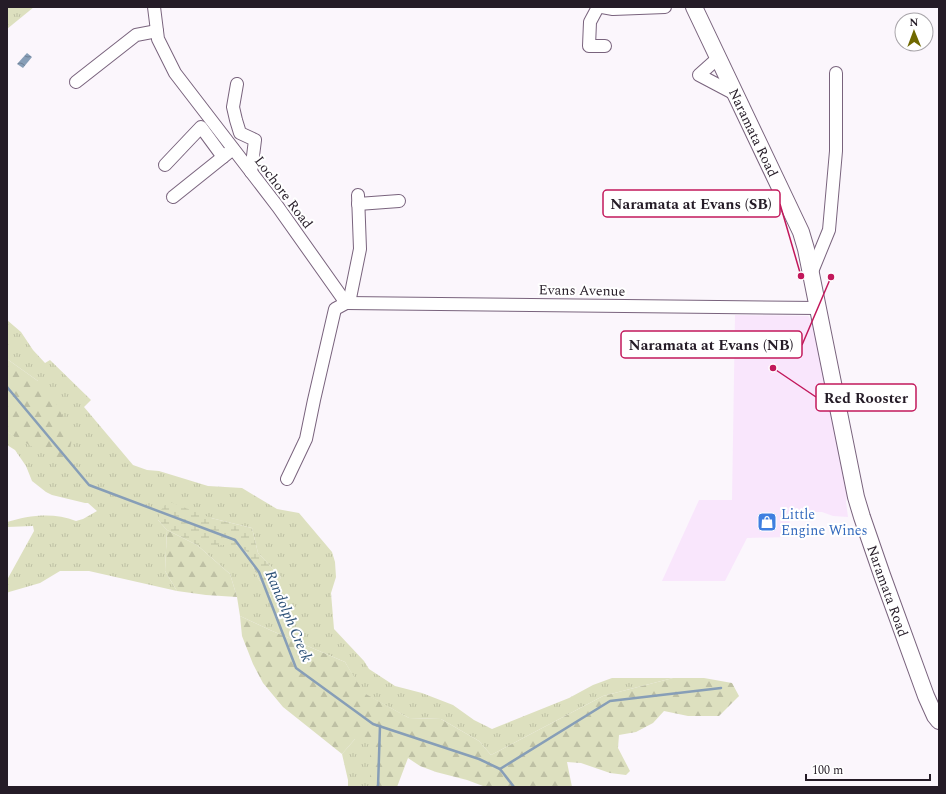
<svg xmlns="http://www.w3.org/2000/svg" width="946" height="794" font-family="Spectral,serif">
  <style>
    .built { fill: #f9e6fc }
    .grass { fill: url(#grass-tufts) }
    .forest { fill: url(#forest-firs) }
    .wetland { fill: url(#wetland-marsh) }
    .water { fill: url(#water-waves) }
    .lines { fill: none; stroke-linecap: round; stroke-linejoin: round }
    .stream { stroke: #879eb7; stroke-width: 2.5 }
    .minor-casing { stroke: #79637d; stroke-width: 14 }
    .major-casing { stroke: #79637d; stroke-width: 18 }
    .minor { stroke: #fff; stroke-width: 12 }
    .major { stroke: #fff; stroke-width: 16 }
    .labels { text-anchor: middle; stroke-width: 4; stroke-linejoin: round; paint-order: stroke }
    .street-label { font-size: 14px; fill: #251c27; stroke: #fff }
    .shop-label { font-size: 14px; fill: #366cbe; stroke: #fff; text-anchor: start }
    .water-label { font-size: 15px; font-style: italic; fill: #2d5177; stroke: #fff }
    .leader { fill: none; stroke: #c2185b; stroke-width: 1.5 }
    .callout-dot { fill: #c2185b; stroke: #fff; stroke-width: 1.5 }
    .callout { fill: #fff; stroke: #c2185b; stroke-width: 1.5 }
    .callout-label { font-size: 15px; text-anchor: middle; font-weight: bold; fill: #251c27 }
  </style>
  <defs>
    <pattern id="grass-tufts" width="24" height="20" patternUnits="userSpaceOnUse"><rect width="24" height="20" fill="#dde0bf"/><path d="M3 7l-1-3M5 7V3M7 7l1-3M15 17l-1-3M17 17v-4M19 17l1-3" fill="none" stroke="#bec0a4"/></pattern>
    <pattern id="forest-firs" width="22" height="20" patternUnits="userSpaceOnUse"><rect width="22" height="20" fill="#dde0bf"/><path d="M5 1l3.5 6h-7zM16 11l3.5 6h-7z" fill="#bec0a4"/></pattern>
    <pattern id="wetland-marsh" width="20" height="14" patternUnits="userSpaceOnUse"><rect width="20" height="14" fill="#dde0bf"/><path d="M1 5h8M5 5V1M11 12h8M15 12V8" fill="none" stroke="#bec0a4"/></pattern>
    <pattern id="water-waves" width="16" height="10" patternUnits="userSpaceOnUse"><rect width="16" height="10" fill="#879eb7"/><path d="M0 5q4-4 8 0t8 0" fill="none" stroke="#6e8095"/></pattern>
  </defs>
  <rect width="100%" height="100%" fill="#fbf6fc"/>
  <path class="built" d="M735,315L808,316L812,321L847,496L846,502L848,517L833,516L822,512H790L789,537L747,538L725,581H662L699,500H732Z"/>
  <g class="grass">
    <path d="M7,7H34L7,29Z"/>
    <path d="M7,320L21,332L33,350L45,363L50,360L91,400L84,407L133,465L147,470L159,471L208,486L242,488L277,509L299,513L332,552L335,562L336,577L331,593L334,629L364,661L369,669L395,686L422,693L453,705L474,720L492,729L569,698L593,685L612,678H673L603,696L491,755L479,741L441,719L409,718L363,693L345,662L270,630L240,616L237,597L230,574L197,545H236L246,551L258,578L271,597L281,577L258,553L252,528L211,518L158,520L167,530L165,571L177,591L89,571H60L40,583L9,592L7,593V580L34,531L33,526L7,527V522C29,515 54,512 76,521L83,519L97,511L88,503H85L52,495L46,492L32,481L26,466L15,450L7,445V432L13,435L38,381L7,359Z"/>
    <path d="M355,739H370V787H348V780L342,754Z"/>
  </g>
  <g class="forest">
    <path d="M7,359L38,381L58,406L72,439L68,458L55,460L7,432Z"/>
    <path d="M167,530L197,545L230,574L237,597L206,595L177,591L165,571Z"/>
    <path d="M240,616L270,630L345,662L364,693L409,718L441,719L479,741L491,755L603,696L673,678H704L732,683L739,696L719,716H688L664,711L653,723L636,732L619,735L618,748L630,771L626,775L610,773L581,763L567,762L572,787H484L483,786L467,780L436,772L420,766L408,758L397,787H370V739H355L342,754L283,707L263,683L253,664L242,636Z"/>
  </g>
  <path class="wetland" d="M168,501L211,518L252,528L258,553L281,577L272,598L258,578L246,551L236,545H197L167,530L158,520L161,510Z"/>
  <path class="water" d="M27,53L32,57L23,68L17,64Z"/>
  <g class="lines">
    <g class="stream">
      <path d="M7,387L89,485L235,540L259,572L296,668L373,724L479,759L500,769L514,787"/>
      <path d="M500,769L610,701L721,688"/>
      <path d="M378,787L380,726"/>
    </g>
    <defs>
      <g id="minor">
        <path d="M154,7L158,39L175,73L278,207L346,303L335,309L314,400L306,439L287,479"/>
        <path d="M598,7L590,22L589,46H605"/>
        <path d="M602,7L613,9L665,7"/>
        <path d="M718,58L699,75L735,94"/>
        <path d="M76,82L136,35L157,31"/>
        <path d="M237,84L233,107L236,120L240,133L255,140L251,172"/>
        <path d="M165,165L201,127L223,157L233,149"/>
        <path d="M173,197L223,157"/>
        <path d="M358,204L399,201"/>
        <path d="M811,274L829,230L836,151V73"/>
        <path d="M346,303L818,308"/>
        <path d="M349,303L360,249L358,195"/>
      </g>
      <g id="major">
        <path id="s1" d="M694,7L801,232L806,249L856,497L862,517L882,575L926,696L935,716L939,721"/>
      </g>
    </defs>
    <use href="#minor" class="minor-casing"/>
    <use href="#major" class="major-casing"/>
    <use href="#minor" class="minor"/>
    <use href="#major" class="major"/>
  </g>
  <defs>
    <symbol id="shop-square" viewBox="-11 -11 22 22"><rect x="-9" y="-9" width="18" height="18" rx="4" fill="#3f7fe0" stroke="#fff"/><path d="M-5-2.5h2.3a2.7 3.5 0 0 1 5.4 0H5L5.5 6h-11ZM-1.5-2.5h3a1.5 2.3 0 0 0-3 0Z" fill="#fff"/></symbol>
  </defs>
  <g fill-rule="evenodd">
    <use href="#shop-square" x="756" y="511" width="22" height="22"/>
  </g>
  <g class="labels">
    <g class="street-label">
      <text dy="5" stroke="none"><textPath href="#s1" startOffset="139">Naramata Road</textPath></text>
      <text transform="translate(284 192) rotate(53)" y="5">Lochore Road</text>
      <text transform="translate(582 290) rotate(1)" y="5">Evans Avenue</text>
      <text dy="5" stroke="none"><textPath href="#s1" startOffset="619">Naramata Road</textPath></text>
    </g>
    <g class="shop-label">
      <text x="781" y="519">Little<tspan x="781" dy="16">Engine Wines</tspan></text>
    </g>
    <g class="water-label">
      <text transform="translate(289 616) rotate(67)" y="5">Randolph Creek</text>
    </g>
  </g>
  <path class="leader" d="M801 276L780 204M831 277L802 345M773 368L816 397"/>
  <g class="callout-dot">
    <circle cx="801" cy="276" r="4"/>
    <circle cx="831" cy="277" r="4"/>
    <circle cx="773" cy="368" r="4"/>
  </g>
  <g class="callout">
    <rect x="603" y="190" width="177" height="27" rx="4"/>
    <rect x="621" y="331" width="181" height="27" rx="4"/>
    <rect x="816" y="384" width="100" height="27" rx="4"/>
  </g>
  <g class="callout-label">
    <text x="691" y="209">Naramata at Evans (SB)</text>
    <text x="711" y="350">Naramata at Evans (NB)</text>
    <text x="866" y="403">Red Rooster</text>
  </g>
  <rect width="946" height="794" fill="none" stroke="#251c27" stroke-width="16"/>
  <g transform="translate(914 32) rotate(359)"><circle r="19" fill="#ffffff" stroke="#a8a4a9"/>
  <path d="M0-3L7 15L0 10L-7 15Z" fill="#6f6800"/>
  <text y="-6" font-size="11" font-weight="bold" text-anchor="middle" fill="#251c27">N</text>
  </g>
  <path d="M806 774v6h124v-6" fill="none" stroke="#251c27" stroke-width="2"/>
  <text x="812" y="774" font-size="12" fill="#251c27" stroke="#ffffff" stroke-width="3" paint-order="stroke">100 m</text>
</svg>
